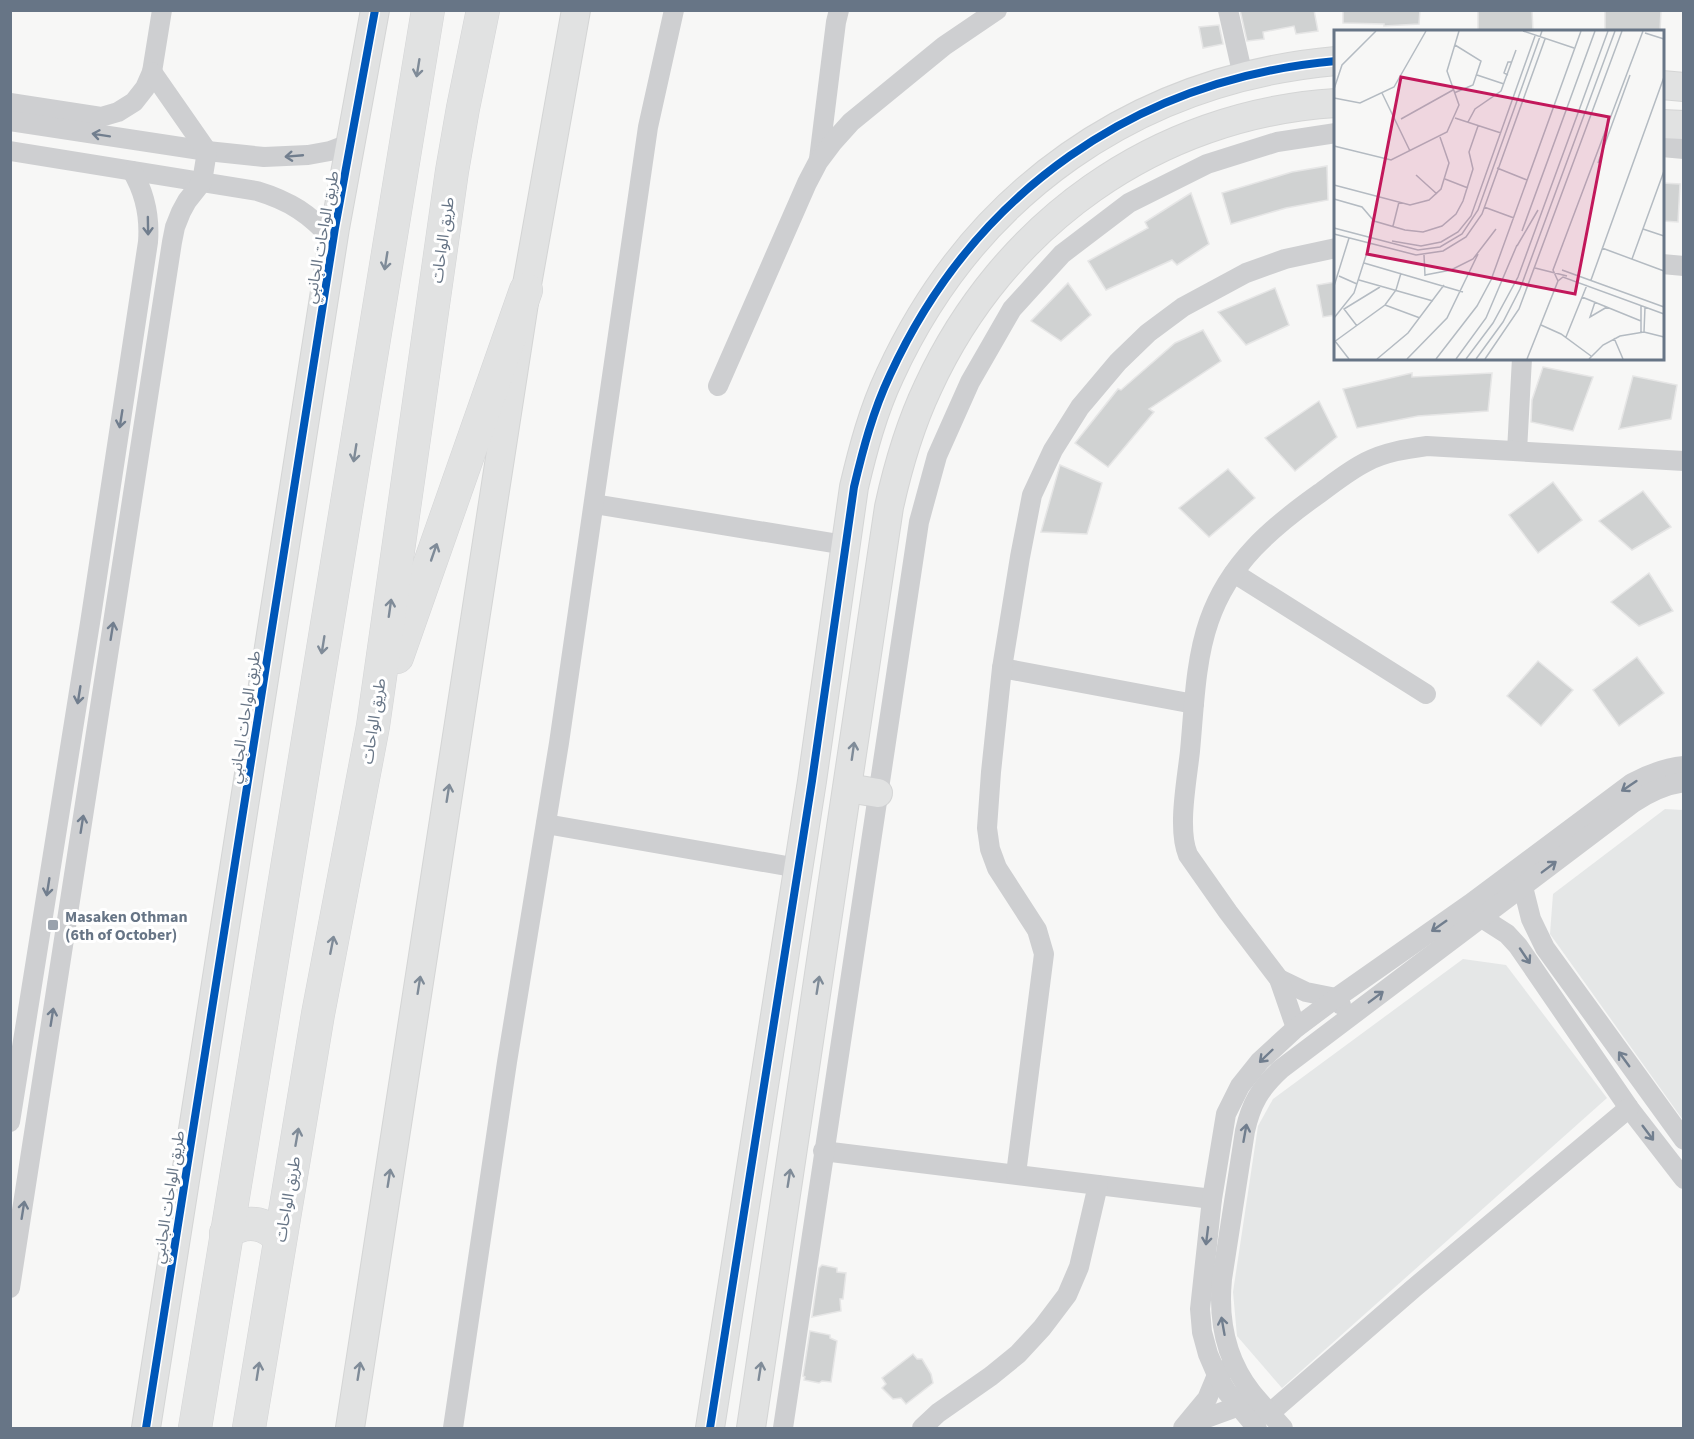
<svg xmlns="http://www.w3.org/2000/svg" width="1694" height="1439" font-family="'Source Sans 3','Noto Sans Arabic',sans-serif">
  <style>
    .built { fill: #e5e7e7 }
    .building { fill: #d0d2d2; stroke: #e6e6e6; stroke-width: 1.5 }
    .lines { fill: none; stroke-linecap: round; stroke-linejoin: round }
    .secondary-casing { stroke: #d4d5d5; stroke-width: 30 }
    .highway-casing { stroke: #d4d5d6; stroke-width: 34 }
    .street { stroke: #cecfd1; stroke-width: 20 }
    .secondary { stroke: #e1e2e2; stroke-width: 28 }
    .highway { stroke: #e1e2e2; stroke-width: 33 }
    .cycleway-casing { stroke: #fff; stroke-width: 11 }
    .cycleway { stroke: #0057b8; stroke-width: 8 }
    .oneway { stroke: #7f8b98 }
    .oneway2 { stroke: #717e8e }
    .poi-dot { fill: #99a2ad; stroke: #fff; stroke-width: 2 }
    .labels { text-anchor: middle; stroke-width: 6; stroke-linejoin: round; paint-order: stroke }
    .street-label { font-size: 16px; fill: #677586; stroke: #fff }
    .poi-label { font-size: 16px; font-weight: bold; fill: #677586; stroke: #fff; text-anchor: start }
    .inset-road { fill: none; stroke: #b4bbc2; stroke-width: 1.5 }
    .view { fill: #c2185b; fill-opacity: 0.15; stroke: #c2185b; stroke-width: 3 }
    .inset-edge { fill: none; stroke: #677586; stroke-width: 3 }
  </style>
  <rect width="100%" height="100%" fill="#f7f7f6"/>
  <g class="built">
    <path d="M1665,809L1683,810V1120L1550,934L1553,894Z"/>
    <path d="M1463,959L1506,965L1607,1098L1282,1388L1237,1336L1233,1292L1258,1126L1273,1099Z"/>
  </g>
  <g class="building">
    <path d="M1240,10H1314L1318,31L1296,34L1294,26L1263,32L1264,39L1247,41Z"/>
    <path d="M1343,10H1420L1419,24L1384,26V24L1343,23Z"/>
    <path d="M1478,10H1532L1533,32H1478Z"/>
    <path d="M1605,10H1661L1660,32H1605Z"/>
    <path d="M1219,25L1223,44L1203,48L1199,27Z"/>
    <path d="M1327,166L1328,200L1286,208L1231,224L1222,193L1292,172Z"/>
    <path d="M1662,183L1680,184L1678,222L1662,221Z"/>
    <path d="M1191,193L1209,244L1177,265L1172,260L1106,290L1088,261L1148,228L1145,222Z"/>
    <path d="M1335,282V315L1323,317L1317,285Z"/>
    <path d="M1068,283L1091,315L1061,341L1031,321Z"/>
    <path d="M1275,288L1289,325L1246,345L1218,312Z"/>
    <path d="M1203,330L1221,361L1149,409L1154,412L1108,467L1075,443L1118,389L1121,390L1175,343Z"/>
    <path d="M1543,367L1593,377L1573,431L1531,422L1532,400Z"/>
    <path d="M1412,373V377L1492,373L1488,411L1418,416L1357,428L1343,389Z"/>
    <path d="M1633,376L1677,385L1671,419L1619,429Z"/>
    <path d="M1319,401L1337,437L1295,471L1265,438Z"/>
    <path d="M1060,465L1102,483L1087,534L1041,532Z"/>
    <path d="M1228,469L1255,498L1209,537L1179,508Z"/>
    <path d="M1553,482L1582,520L1538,553L1509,515Z"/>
    <path d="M1643,491L1671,527L1632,550L1599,521Z"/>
    <path d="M1649,573L1673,611L1639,626L1611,602Z"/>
    <path d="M1637,657L1664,693L1619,726L1593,690Z"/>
    <path d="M1538,661L1573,690L1541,726L1507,696Z"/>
    <path d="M822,1265L837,1268V1272L846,1273L843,1299H840L841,1311L812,1317L819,1268Z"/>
    <path d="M810,1331L830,1335V1338L837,1341L831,1382L822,1381L819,1383L804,1380L805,1377L803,1376Z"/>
    <path d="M913,1354L917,1359H922L931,1374L933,1383L906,1404L901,1398L893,1399L882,1388L886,1384L882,1378Z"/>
  </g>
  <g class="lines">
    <defs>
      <g id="secondary">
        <path d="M1662,85L1684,87"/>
        <path d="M1662,124L1684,125"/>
        <path d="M848,788L878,793"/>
        <path d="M146,1428L335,228L375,10"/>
        <path d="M350,1428L526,290L576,10"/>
        <path d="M710,1428L812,781L854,487C863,449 873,411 890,375C974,192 1136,79 1336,61"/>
        <path d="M751,1428L889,507C898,466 910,425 928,387C1003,224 1156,114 1336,103"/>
      </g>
      <g id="highway">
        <path d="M397,657L526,290"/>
        <path d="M226,1233C245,1219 265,1221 280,1239"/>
        <path d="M195,1428L428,10"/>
        <path d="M249,1428L318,1014L373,726L452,171L463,108L483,10"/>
      </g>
    </defs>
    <use href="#secondary" class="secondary-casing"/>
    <use href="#highway" class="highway-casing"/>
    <g class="street">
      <path d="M1228,10L1243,76"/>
      <path d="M10,103L101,117L118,112L134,102L145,88L152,72L162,10"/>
      <path d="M10,121L207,151L264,157L308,155L330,151L351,143"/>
      <path d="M1662,147L1684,149"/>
      <path d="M10,151L257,191C290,201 310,214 333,240"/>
      <path d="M819,159L836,22L839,10"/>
      <path d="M1662,264L1684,266"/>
      <path d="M718,386L807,183L818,162L833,142L851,122L944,46L997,10"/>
      <path d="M1517,451L1522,358"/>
      <path d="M594,504L845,545"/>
      <path d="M1234,573L1426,694"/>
      <path d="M1002,668L1194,704"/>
      <path d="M546,824L798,868"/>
      <path d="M1518,878L1523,887L1531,919L1545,948L1684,1140"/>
      <path d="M1475,911L1482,918L1507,934L1518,946L1629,1108L1684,1179"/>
      <path d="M1279,979L1306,992L1336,998L1341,1005"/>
      <path d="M1296,1028L1279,979L1228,912L1188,855C1177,829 1187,780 1190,751C1194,709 1195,661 1209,621C1229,563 1272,527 1320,493C1335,482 1350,470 1366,462C1385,452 1406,449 1427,446L1684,461"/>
      <path d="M10,1122L90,623L148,242C150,216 145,193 132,171"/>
      <path d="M823,1151L1212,1199"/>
      <path d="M1016,1174L1044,954L1037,930L997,868L990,849L987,828L991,772L1002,668L1020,557L1032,495L1053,450L1080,407L1118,362L1148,333L1183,307L1246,273L1285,259L1336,248"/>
      <path d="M10,1288L172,242L175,227L181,212L187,201L202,182L207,151L152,72"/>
      <path d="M1270,1413L1414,1288L1629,1108"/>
      <path d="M1187,1425L1239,1406L1247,1398"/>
      <path d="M453,1428L507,1062L559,743L648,127L674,10"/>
      <path d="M783,1428L919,522L937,456L970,382L1012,309L1062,254L1129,203L1207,164L1277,142L1336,133"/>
      <path d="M922,1428L938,1413L991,1376L1018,1354L1042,1328L1067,1295L1079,1267L1098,1185"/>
      <path d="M1183,1428L1207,1399L1217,1375L1224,1370"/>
      <path d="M1257,1428L1227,1392L1217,1375L1208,1354L1202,1332L1200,1309L1212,1199L1226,1114L1240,1086L1260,1061L1296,1028L1336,998L1470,904L1632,783C1649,774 1664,768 1684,766"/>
      <path d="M1283,1428C1273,1417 1262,1405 1252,1393C1226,1360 1218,1320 1222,1279L1245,1131C1251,1104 1260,1088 1281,1069L1633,803C1649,792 1664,785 1684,782"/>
    </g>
    <use href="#secondary" class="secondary"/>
    <use href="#highway" class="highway"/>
    <defs>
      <g id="cycleway">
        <path d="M146,1428L335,228L375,10"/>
        <path d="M710,1428L812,781L854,487C863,449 873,411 890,375C974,192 1136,79 1336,61"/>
      </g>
    </defs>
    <use href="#cycleway" class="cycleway-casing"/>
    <use href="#cycleway" class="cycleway"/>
  </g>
  <defs><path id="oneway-shaft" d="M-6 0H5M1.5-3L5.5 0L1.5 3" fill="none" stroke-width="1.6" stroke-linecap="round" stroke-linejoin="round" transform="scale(1.5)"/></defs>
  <g class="oneway">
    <use href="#oneway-shaft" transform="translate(418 68) rotate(99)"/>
    <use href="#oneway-shaft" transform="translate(386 261) rotate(99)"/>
    <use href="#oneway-shaft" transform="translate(355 453) rotate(99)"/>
    <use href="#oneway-shaft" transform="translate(434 552) rotate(-71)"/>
    <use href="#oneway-shaft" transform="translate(390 608) rotate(-82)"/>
    <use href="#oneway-shaft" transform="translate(323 645) rotate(99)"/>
    <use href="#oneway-shaft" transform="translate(853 751) rotate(-82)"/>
    <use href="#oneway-shaft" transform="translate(448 793) rotate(-81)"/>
    <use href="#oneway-shaft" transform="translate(332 945) rotate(-79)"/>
    <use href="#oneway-shaft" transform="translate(419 985) rotate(-81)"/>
    <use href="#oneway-shaft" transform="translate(818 985) rotate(-81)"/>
    <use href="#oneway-shaft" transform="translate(297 1137) rotate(-80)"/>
    <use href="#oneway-shaft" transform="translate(389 1178) rotate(-81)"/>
    <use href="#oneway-shaft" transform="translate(789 1178) rotate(-81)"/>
    <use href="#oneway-shaft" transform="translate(258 1371) rotate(-81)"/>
    <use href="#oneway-shaft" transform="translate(359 1371) rotate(-81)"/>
    <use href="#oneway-shaft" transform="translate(760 1371) rotate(-81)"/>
  </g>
  <g class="oneway2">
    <use href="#oneway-shaft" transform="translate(101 135) rotate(-171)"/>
    <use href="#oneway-shaft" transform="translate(294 156) rotate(175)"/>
    <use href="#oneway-shaft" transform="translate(148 226) rotate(89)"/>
    <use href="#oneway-shaft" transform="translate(121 419) rotate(99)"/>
    <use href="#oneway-shaft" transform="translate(112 631) rotate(-81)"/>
    <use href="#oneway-shaft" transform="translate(79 695) rotate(99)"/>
    <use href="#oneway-shaft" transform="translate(1629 786) rotate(146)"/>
    <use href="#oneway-shaft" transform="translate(82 824) rotate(-81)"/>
    <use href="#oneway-shaft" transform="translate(1549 867) rotate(-37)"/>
    <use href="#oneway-shaft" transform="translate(48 887) rotate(99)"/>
    <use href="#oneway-shaft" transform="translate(1439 926) rotate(145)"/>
    <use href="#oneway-shaft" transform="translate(1525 956) rotate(56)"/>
    <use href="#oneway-shaft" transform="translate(1376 997) rotate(-37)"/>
    <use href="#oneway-shaft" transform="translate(52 1017) rotate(-81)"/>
    <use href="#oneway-shaft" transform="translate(1266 1056) rotate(136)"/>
    <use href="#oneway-shaft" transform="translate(1624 1059) rotate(-126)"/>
    <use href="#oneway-shaft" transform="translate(1245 1133) rotate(-80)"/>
    <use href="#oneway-shaft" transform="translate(1648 1133) rotate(53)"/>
    <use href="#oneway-shaft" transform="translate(23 1210) rotate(-81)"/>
    <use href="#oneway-shaft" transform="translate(1207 1236) rotate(97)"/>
    <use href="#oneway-shaft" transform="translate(1223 1326) rotate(-100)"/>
  </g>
  <rect class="poi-dot" x="47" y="919" width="12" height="12" rx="3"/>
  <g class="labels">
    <g class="street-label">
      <text transform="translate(321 237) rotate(-80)" y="6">طريق الواحات الجانبي</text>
      <text transform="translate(442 240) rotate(-82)" y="6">طريق الواحات</text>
      <text transform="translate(244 717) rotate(-81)" y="6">طريق الواحات الجانبي</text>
      <text transform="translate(373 721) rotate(-81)" y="6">طريق الواحات</text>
      <text transform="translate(168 1197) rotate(-81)" y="6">طريق الواحات الجانبي</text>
      <text transform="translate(287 1199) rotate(-80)" y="6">طريق الواحات</text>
    </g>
    <g class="poi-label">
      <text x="65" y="922">Masaken Othman<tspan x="65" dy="18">(6th of October)</tspan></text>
    </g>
  </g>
  <g transform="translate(1334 30)">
    <rect width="330" height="330" fill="#f7f7f6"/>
    <path class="inset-road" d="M189,1L240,18M311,3L330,9M143,45L170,54M174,45L170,43L174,32H178M0,59L8,35L42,1M48,63L76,121M120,63L139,55L147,31L121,15M0,68L26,73L60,57L92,1M121,88L167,103M67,89L119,60M134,92L141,79L167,61L182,20M0,116L57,130L113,102L125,75L113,41L125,1M264,133L296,45M163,138L193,150M82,145L103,164M111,149L134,158M0,155L76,175L95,170L107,159L115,133L106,107M0,169L28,177L40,191L71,200L89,202L108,196L122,184L129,171L139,139L135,122L144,96M150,177L180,188M59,196L65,172M0,198L84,220L106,217L128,204L144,180L208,1M309,199L330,206M188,201L261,1M0,204L82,225L109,221L132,207L148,184L211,9M58,211L87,216L107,212L124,202L137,186L201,6M183,216L204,180M268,218L330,241M90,225L91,246M298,229L330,141M30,233L129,262M201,238L233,246M228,240L330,277M91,245L117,240L139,229L162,199M5,246L23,254M25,250L99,271M257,250L330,47M224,251L219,240L309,1M0,256L15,208M248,267L307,291M261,272L256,287L273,277M51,275L86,288M307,275V302M0,288L20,263L36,213M207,295L227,304L257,326M23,296L10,279L46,257M310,302L311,277M232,307L253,255M280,308L289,329M1,311L15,329M0,312L51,275L62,260L67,243M43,329L74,303L110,255M73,329L113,288L144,224M102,329L143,276L157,250L247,1M122,329L152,288L183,215M132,329L159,293L184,247L274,1M142,329L169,292L186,259L281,1M151,329L185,279L288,1M193,329L224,251L229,247L330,284M255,329L269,315L286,306L310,302L330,307"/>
    <path class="view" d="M67,47L275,87L241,264L33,224Z"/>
    <rect width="330" height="330" class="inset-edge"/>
  </g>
  <rect width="1694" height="1439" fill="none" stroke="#677586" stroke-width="24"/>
</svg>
